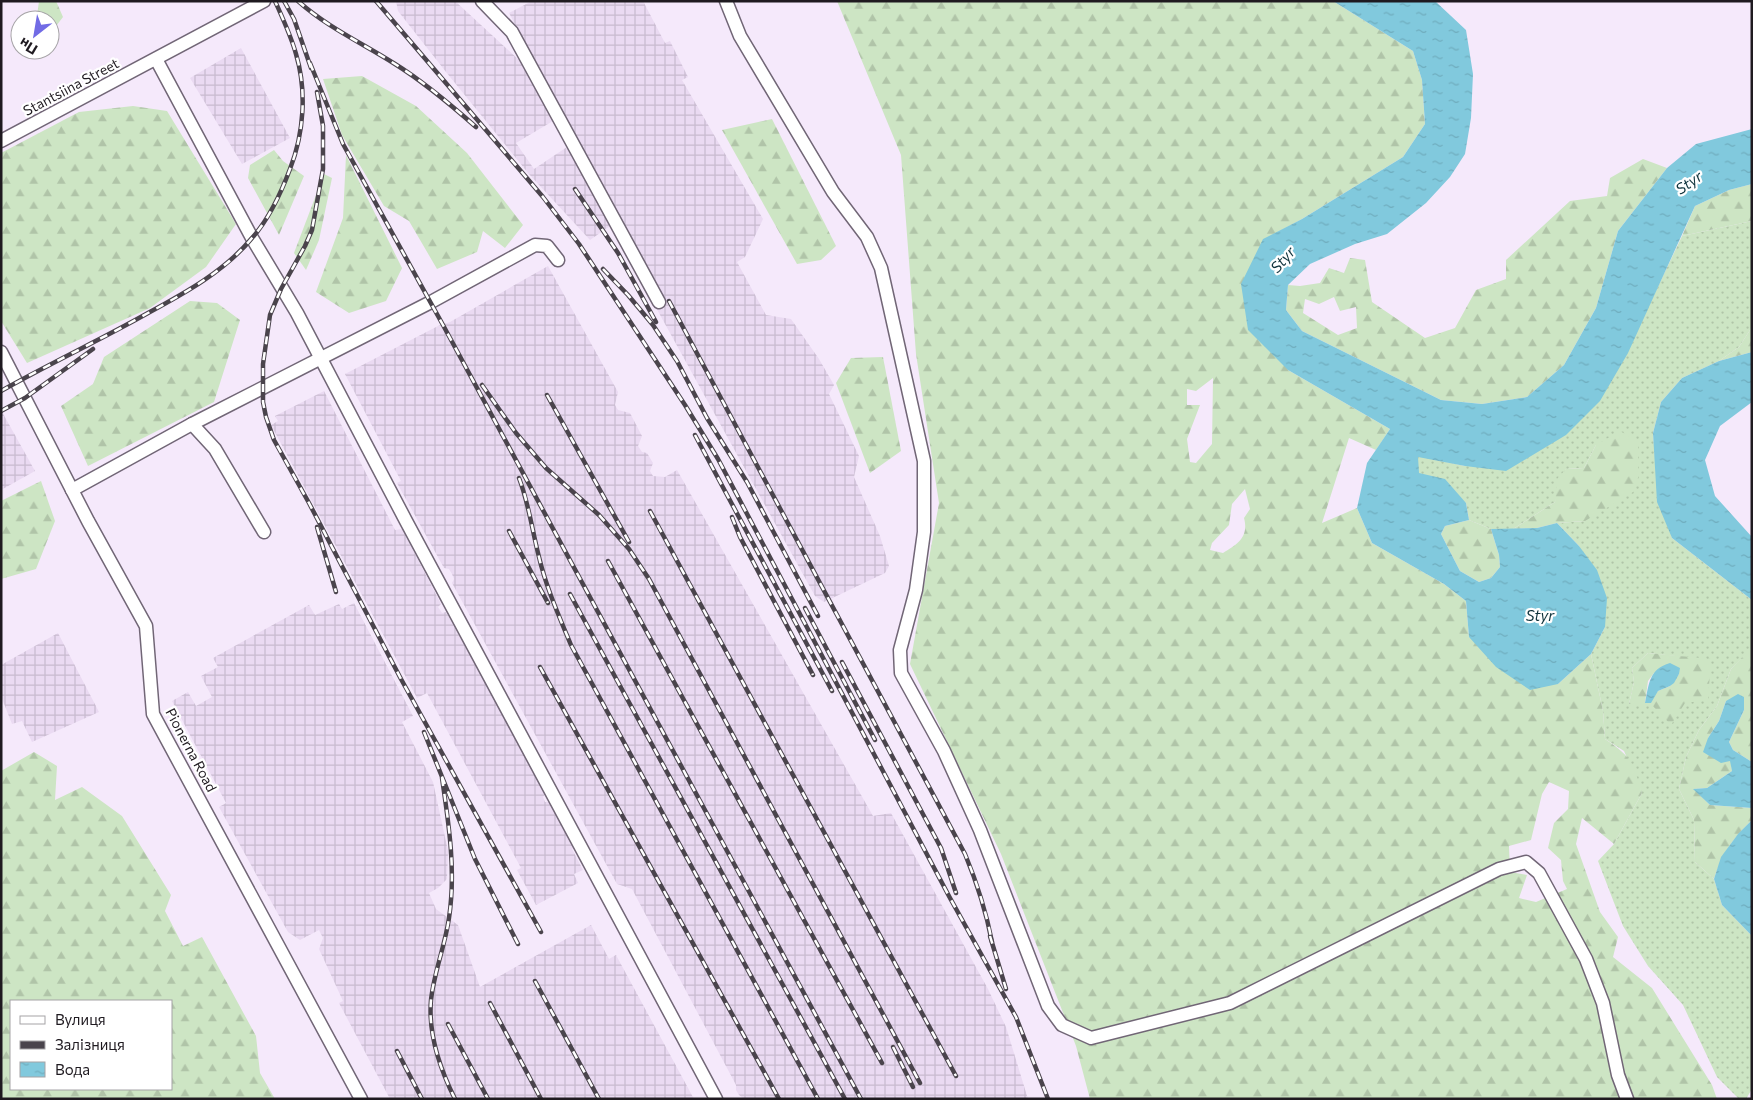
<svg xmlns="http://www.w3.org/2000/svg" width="1753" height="1100" font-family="Commissioner,sans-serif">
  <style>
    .industrial { fill: url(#industrial-grid) }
    .grass { fill: url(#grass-dots); fill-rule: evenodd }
    .forest { fill: url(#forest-firs); fill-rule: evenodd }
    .water { fill: url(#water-ripples) }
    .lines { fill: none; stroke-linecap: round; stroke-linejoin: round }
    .minor-casing { stroke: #716676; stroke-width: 15 }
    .minor { stroke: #fff; stroke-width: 12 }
    .rail-casing { stroke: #4a444c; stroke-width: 4.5 }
    .rail { stroke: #fff; stroke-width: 2.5; stroke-dasharray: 8; stroke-linecap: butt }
    .labels { text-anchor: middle; stroke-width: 4.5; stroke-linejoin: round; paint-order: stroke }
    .street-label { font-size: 14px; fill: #1f1a20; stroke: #fff }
    .water-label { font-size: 15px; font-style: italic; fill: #0f333c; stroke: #fff }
  </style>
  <defs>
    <pattern id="industrial-grid" width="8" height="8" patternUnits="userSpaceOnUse" patternTransform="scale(1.25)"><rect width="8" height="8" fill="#eadaf2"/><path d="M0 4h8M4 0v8" fill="none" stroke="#c8bacf"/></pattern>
    <pattern id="grass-dots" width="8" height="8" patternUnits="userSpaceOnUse" patternTransform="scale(1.25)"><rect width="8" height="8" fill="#cde5c4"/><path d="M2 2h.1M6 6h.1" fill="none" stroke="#b0c4a8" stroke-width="1.8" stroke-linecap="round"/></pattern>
    <pattern id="forest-firs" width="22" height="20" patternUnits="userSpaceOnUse" patternTransform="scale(1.25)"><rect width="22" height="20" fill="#cde5c4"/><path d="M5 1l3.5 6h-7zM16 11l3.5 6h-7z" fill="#b0c4a8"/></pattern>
    <pattern id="water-ripples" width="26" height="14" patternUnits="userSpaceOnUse" patternTransform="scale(1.25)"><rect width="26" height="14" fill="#81c9dd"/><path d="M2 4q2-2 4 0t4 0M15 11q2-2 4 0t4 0" fill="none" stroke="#6facbd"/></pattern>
  </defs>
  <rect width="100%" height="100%" fill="#f5e9fb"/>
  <g class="industrial">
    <path d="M396,1H455L519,60L553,121L516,143L534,169L567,147L610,226L590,240L528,173L446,72L398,11Z"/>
    <path d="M532,1H643L665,43L670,41L688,77L682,80L763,219L745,257L737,262L766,315L791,319L819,359L834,385L829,394L859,456L854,477L880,536L889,566L885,573L824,602L815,596L654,304L560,108L509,13Z"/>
    <path d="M241,48L290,138L242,164L190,78Z"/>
    <path d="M548,266L618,392L615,405L618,410L630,413L642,436L638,446L642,452L647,453L653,463L650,471L653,476L665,477L677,470L873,816L891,813L988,989L1006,1027L1028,1099H744L739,1095L736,1090V1085L632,889L617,884L452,583L454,579L452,574L449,569L444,568L397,483L401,481L345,374L438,326L450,322Z"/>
    <path d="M324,391L395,530L402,529L441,604L438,607L442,613L446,612L546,793L543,797L545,802H551L575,847L572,849L583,870L574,874L578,883L536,905L517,870L521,868L427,693L417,698L271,425L278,421L275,416Z"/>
    <path d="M1,410L35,471L1,490Z"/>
    <path d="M354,603L413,716L402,722L433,782L448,851L447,879L438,888L429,893L436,909L458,925L480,987L591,925L609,959L616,955L694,1099H390L339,1003L343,1001L319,949L323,938L319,930L300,940L288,932L219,807L226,803L172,701L188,692L196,706L212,697L201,676L218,667L213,658L309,605L315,615L339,604L342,609Z"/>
    <path d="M58,633L99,712L32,742L22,721L12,724L1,696V665Z"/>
  </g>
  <path class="grass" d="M1752,221V327L1739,347L1719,361L1682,378L1661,402L1653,433L1655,457L1672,538L1752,600V650L1751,649L1731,669L1717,706L1699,730L1686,757L1679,789L1694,820L1695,862L1714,879L1722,905L1752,936V1089L1746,1099H1739L1717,1077L1683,1005L1648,966L1623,926L1598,861L1614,844L1642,793L1624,751L1605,739L1603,711L1591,654L1605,627L1579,546L1557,523L1585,521L1596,445L1584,468L1566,469L1555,502L1513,529H1491L1469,520L1466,503L1418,473V456L1465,466L1652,299L1682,236ZM1648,653L1711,660L1651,704H1629L1634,682L1632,668Z"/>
  <g class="forest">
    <path d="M39,1H56L63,17L50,34V20H44L43,18L37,16Z"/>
    <path d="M837,1H1333L1413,51L1422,80L1425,124L1403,157L1302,219L1263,240L1288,370L1390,429L1376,450L1349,438L1322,523L1357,508L1372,543L1444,584L1466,601L1469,637L1558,684L1591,654L1603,711L1605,739C1631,756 1633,763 1642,793L1614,844L1582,818L1576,844L1600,912L1618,937L1613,957L1652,988L1712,1085L1717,1099H1090L1076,1046L1001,854L910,664L939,503L916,354L901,155ZM1213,378L1212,444L1196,463L1190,462L1187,439L1200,405H1187V389L1196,391ZM1245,489L1250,509L1244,518C1249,537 1238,544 1223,553L1210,550L1212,543L1229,525L1232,504ZM1549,782L1569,791L1568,809L1554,823L1548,848L1561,860L1563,881L1567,889L1536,902L1519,898L1527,875L1510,872L1509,846L1531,840L1542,794Z"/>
    <path d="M362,76L416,106L467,153L523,225L505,248L483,231L477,252L437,269L409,221L384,206L342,135L323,79Z"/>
    <path d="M133,106L167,111L236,224L206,267L150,308L27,363L1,321V153L79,112Z"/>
    <path d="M772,119L836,246L821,260L797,264L722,130Z"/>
    <path d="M274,150L283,161L304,176L279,235L248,178L250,165Z"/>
    <path d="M346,155L402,268L386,301L349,313L316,292L343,218Z"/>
    <path d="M1643,159L1667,168L1618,231L1596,308L1564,365L1527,397L1482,404L1441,400L1302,331L1286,310L1288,285L1300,286L1320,283L1329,268L1344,273L1350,258L1365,260L1372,302L1425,338L1455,328L1476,290L1506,279V260L1570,201L1607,196L1610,178ZM1334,297L1340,311L1356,307L1357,328L1338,335L1303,313L1305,299L1319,304Z"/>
    <path d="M324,174L332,178L319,240L306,270L294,253Z"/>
    <path d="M1752,184V221L1682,236L1695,206L1729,190Z"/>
    <path d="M190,301L217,303L240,320L214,402L88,466L61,406L93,384L104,357Z"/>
    <path d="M1752,327V352L1719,361L1739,347Z"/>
    <path d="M883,357L901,451L870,473L836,383L851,358Z"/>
    <path d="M1620,431L1638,442V478L1633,492L1585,521L1557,523L1537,528L1513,529L1555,502L1557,479L1566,469L1584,468L1596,445Z"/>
    <path d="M41,481L55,521L36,569L1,579V501Z"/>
    <path d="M1469,520L1491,529L1499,555L1500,567L1491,578L1479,582L1460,571L1441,534L1445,526Z"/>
    <path d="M1750,649L1752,650V762L1733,750L1729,742L1744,710L1726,701L1719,721L1708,738L1731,761L1732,771L1707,788L1694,789L1710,805L1752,808V820C1732,840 1723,852 1714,879L1695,862L1694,820L1679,789L1686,757L1699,730L1717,706L1731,669Z"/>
    <path d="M1648,653L1711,659L1708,700L1685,703L1671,725L1651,704H1629L1634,682L1632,668ZM1654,673L1679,674L1670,686L1658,691L1645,703L1648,681Z"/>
    <path d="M34,752L57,766L55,800L82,787L122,816L171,895L165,911L183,946L202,937L256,1036L260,1073L275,1099H1V771ZM11,1001H171V1089H11Z"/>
  </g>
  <g class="water">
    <path d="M1333,1H1435L1466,30L1473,74L1471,118L1465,154L1450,177L1426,203L1387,234L1355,244L1310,264L1288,285L1286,310L1302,331L1441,400L1482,404L1527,397L1564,365L1596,308L1618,231L1667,168L1696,144L1752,129V184L1729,190L1695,206L1628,353L1600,401L1566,435L1506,471L1465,466L1418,457L1419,473L1445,479L1466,503L1469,520L1445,526L1441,534L1460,571L1479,582L1491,578L1500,567L1499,555L1491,529L1537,528L1557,523L1579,546L1597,570L1607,598L1605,627L1591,654L1558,684L1530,690L1496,667L1469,637L1466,601L1444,584L1372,543L1357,508L1367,463L1390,429L1288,370L1248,330L1241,284L1263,239L1302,219L1403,157L1425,124L1422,80L1413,51Z"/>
    <path d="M1752,352V402L1720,426L1705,460L1715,496L1752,537V600L1672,538L1657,502L1653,433L1661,402L1682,378L1719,361Z"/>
    <path d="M1670,663L1680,668L1679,674L1674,683L1670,686L1658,691L1651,703H1645C1649,684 1649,669 1670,663Z"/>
    <path d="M1738,694L1744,697V710L1729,742L1733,750L1752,762V808L1710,805L1693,789L1707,788L1732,771L1730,761L1721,763L1703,752L1708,738L1719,721L1726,701Z"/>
    <path d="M1752,820V936L1722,905L1714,879L1721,857L1738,834Z"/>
  </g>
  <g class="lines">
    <defs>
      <g id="minor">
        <path d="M482,1L512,32L659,302"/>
        <path d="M726,1L740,36L833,192L867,237L881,268L924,461V532L916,590L900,650L901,673L944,751L980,830L1048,1006L1062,1025L1091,1038L1230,1003L1499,869L1526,862L1539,873L1586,959L1603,1003L1618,1075L1627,1099"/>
        <path d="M156,59L252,238L297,313L406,521L716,1099"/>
        <path d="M1,141L264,1"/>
        <path d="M1,352L88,521L146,626L153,714L361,1099"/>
        <path d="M192,424L215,449L264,532"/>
        <path d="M72,490L192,424L431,302L535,245L547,246L558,260"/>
      </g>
    </defs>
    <use href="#minor" class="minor-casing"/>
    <use href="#minor" class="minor"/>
    <defs>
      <g id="rail">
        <path d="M284,1L294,19L311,68"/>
        <path d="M298,1C327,27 362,43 395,64C424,82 450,104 476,127"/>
        <path d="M376,1L543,197L579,244L685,405L718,459L950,898L1016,1017L1048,1099"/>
        <path d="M310,63L343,144L443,325L861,1099"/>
        <path d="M317,92L323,126V169L312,230L305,246L281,289L270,315L263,364V402L266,417L274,440L309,503L401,679L541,932"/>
        <path d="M575,189L618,253L656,322"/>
        <path d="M603,269L628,295L653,325L677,361L707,418L747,482L818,616"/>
        <path d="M669,301L965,854C977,883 986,911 992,942"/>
        <path d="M482,385L516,433L546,468L599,515L629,549L649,579L920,1083"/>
        <path d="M1,391C49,364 100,340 148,313C185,293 225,271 252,238C269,219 281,193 290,169C304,133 307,91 296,54C291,36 283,19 275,1"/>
        <path d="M547,395L629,542"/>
        <path d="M1,411L25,398L93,349"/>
        <path d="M695,435L832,691"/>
        <path d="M519,478C529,504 532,530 539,557C546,587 559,616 571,645L818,1099"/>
        <path d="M650,511L956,1076"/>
        <path d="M732,517L740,537L813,675"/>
        <path d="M317,527L336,592"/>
        <path d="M509,531L548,603"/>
        <path d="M608,561L882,1063"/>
        <path d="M570,594L845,1099"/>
        <path d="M805,608L875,740"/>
        <path d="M842,662L941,848L956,893"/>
        <path d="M540,667L779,1099"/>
        <path d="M424,732L475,859L518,944"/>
        <path d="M442,778C449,825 456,871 449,918C445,946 434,972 431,1000C428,1034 440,1069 455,1099"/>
        <path d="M990,936L1006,989"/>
        <path d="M535,981L599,1099"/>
        <path d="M490,1003L541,1099"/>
        <path d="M448,1024L488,1099"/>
        <path d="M893,1047L913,1087"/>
        <path d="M397,1051L422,1099"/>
      </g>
    </defs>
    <use href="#rail" class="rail-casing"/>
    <use href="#rail" class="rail"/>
  </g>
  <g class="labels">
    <g class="street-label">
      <text transform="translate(71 87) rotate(-28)" y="5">Stantsiina Street</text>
      <text transform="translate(191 750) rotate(62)" y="5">Pionerna Road</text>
    </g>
    <g class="water-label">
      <text transform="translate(1689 183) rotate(-35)" y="5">Styr</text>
      <text transform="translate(1283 260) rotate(-49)" y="5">Styr</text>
      <text x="1540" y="621">Styr</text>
    </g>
  </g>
  <rect width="1753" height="1100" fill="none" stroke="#1f1a20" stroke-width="5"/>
  <rect x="10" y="1000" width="162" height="90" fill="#ffffff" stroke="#a5a3a6"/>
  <rect x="20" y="1016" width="25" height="8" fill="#ffffff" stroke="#a5a3a6"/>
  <text x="55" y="1025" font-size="15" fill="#1f1a20">Вулиця</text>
  <rect x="20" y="1041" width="25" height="8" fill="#4a444c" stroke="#a5a3a6"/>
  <text x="55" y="1050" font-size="15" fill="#1f1a20">Залізниця</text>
  <rect x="20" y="1062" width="25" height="15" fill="url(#water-ripples)" stroke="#a5a3a6"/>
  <text x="55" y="1075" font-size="15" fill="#1f1a20">Вода</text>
  <g transform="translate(35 35) rotate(211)"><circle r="24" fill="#ffffff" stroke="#a5a3a6"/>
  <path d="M0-4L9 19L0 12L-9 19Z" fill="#716be5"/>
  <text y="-8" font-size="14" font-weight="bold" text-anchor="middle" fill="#1f1a20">Пн</text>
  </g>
</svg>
